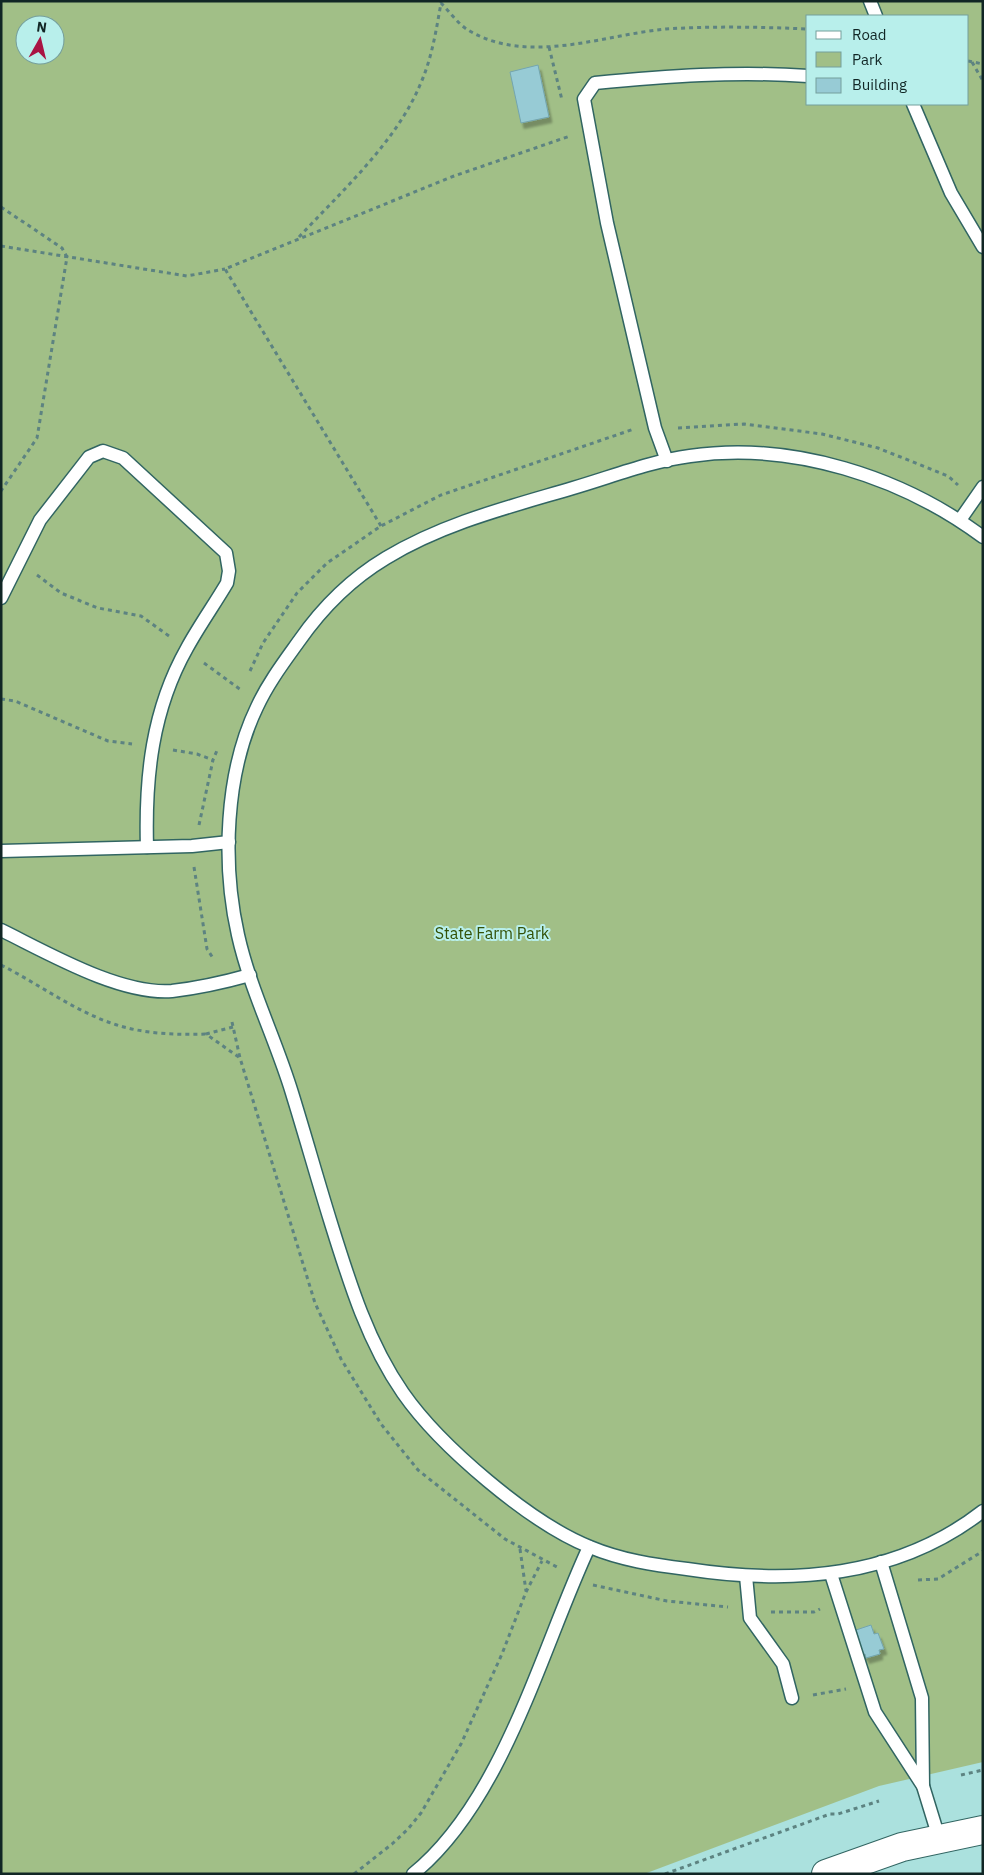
<svg xmlns="http://www.w3.org/2000/svg" width="984" height="1875" font-family="'IBM Plex Sans',sans-serif">
  <style>
    .green { fill: #a1bf87; fill-rule: evenodd }
    .building { fill: #97cbd5; stroke: #73a5af; filter: url(#shadow) }
    .lines { fill: none; stroke-linecap: round; stroke-linejoin: round }
    .service-casing { stroke: #316562; stroke-width: 15 }
    .secondary-casing { stroke: #316562; stroke-width: 30 }
    .path { stroke: #5d8381; stroke-width: 3; stroke-dasharray: 4 4; stroke-linecap: butt }
    .service { stroke: #fff; stroke-width: 12 }
    .secondary { stroke: #fff; stroke-width: 28 }
    .labels { text-anchor: middle; stroke-width: 4; stroke-linejoin: round; paint-order: stroke }
    .park-label { font-size: 16px; fill: #325006; stroke: #b8efeb }
  </style>
  <defs>
    <filter id="shadow"><feDropShadow dx="3" dy="5.5" stdDeviation="1" flood-color="#0004"/></filter>
  </defs>
  <rect width="100%" height="100%" fill="#abe1de"/>
  <path class="green" d="M1,1H983V1762L879,1786L644,1874H1ZM808,16H968V104H808ZM25,25H55V55H25Z"/>
  <g class="building">
    <path d="M538,65L549,117L521,123L510,72Z"/>
    <path d="M871,1625L874,1634L878,1633L884,1649L879,1650L880,1654L866,1658L865,1654L860,1656L856,1641L859,1640L856,1630Z"/>
  </g>
  <g class="lines">
    <defs>
      <g id="service">
        <path d="M870,1L876,16"/>
        <path d="M913,104L951,193L983,247"/>
        <path d="M667,461L655,428L607,223L584,99L595,83C666,76 736,71 808,76"/>
        <path d="M960,520L983,487"/>
        <path d="M983,537C902,477 792,441 690,456C651,461 611,477 573,488C509,507 444,523 386,558C351,579 322,608 299,641C284,662 268,683 257,707C225,773 222,864 238,935C250,989 276,1040 292,1093C305,1135 317,1178 330,1220C349,1281 367,1341 403,1393C440,1446 530,1523 590,1547C621,1560 654,1565 687,1569C791,1585 897,1578 983,1511"/>
        <path d="M1,598L40,520L89,457L103,451L123,458L226,553L229,571L227,583C214,605 199,626 187,648C152,710 145,777 147,847"/>
        <path d="M1,851L192,846L229,842"/>
        <path d="M1,930C48,953 120,995 172,991C198,988 225,982 250,975"/>
        <path d="M881,1562L922,1698L923,1786"/>
        <path d="M831,1574L875,1712L923,1786L939,1838"/>
        <path d="M746,1576L750,1618L783,1664L792,1698"/>
        <path d="M413,1874C503,1801 541,1650 589,1547"/>
      </g>
      <path id="secondary" d="M826,1874L902,1847L983,1830"/>
    </defs>
    <use href="#service" class="service-casing"/>
    <use href="#secondary" class="secondary-casing"/>
    <g class="path">
      <path d="M549,47L562,100"/>
      <path d="M968,61L983,64"/>
      <path d="M972,62L983,81"/>
      <path d="M1,207L62,248L67,257L37,438L1,491"/>
      <path d="M299,237C341,192 396,142 420,85C432,58 436,31 441,3C449,11 458,24 468,30C528,66 602,35 666,29C713,26 761,27 808,29"/>
      <path d="M1,246L187,276L225,269"/>
      <path d="M678,428L744,424L822,434L878,448L948,476L958,485"/>
      <path d="M381,526L225,269L454,176L570,136"/>
      <path d="M37,575L61,593L98,608L141,616L169,636"/>
      <path d="M204,663L241,690"/>
      <path d="M250,671L263,643L297,593L327,563L381,526L441,495L634,429"/>
      <path d="M1,699L15,701L108,741L132,744"/>
      <path d="M173,750L197,754L213,760"/>
      <path d="M199,825L213,760L218,748"/>
      <path d="M194,867L207,949L213,958"/>
      <path d="M1,965C39,984 74,1011 114,1024C143,1034 176,1035 206,1034"/>
      <path d="M232,1022L240,1058L315,1303L341,1359L381,1424L418,1470L505,1539L557,1567"/>
      <path d="M233,1027L206,1034L240,1058"/>
      <path d="M520,1549L526,1591"/>
      <path d="M918,1580L938,1579L983,1551"/>
      <path d="M593,1585L667,1601L728,1607"/>
      <path d="M771,1612H814L820,1609"/>
      <path d="M813,1695L846,1689"/>
      <path d="M961,1775L983,1770"/>
      <path d="M1,1873V1874"/>
      <path d="M354,1874L392,1844L408,1829L421,1813L461,1744L502,1654L526,1592L542,1561"/>
      <path d="M665,1874L830,1814H838L879,1801"/>
    </g>
    <use href="#service" class="service"/>
    <use href="#secondary" class="secondary"/>
  </g>
  <g class="labels">
    <g class="park-label">
      <text x="492" y="939">State Farm Park</text>
    </g>
  </g>
  <rect width="984" height="1875" fill="none" stroke="#112625" stroke-width="5"/>
  <rect x="806" y="15" width="162" height="90" fill="#b8efeb" stroke="#759f9c"/>
  <rect x="816" y="31" width="25" height="8" fill="#ffffff" stroke="#759f9c"/>
  <text x="852" y="40" font-size="15" fill="#112625">Road</text>
  <rect x="816" y="52" width="25" height="15" fill="#a1bf87" stroke="#759f9c"/>
  <text x="852" y="65" font-size="15" fill="#112625">Park</text>
  <rect x="816" y="78" width="25" height="15" fill="#97cbd5" stroke="#759f9c"/>
  <text x="852" y="90" font-size="15" fill="#112625">Building</text>
  <g transform="translate(40 40) rotate(8)"><circle r="24" fill="#b8efeb" stroke="#759f9c"/>
  <path d="M0-4L9 19L0 12L-9 19Z" fill="#a91443"/>
  <text y="-8" font-size="14" font-weight="bold" text-anchor="middle" fill="#112625">N</text>
  </g>
</svg>
